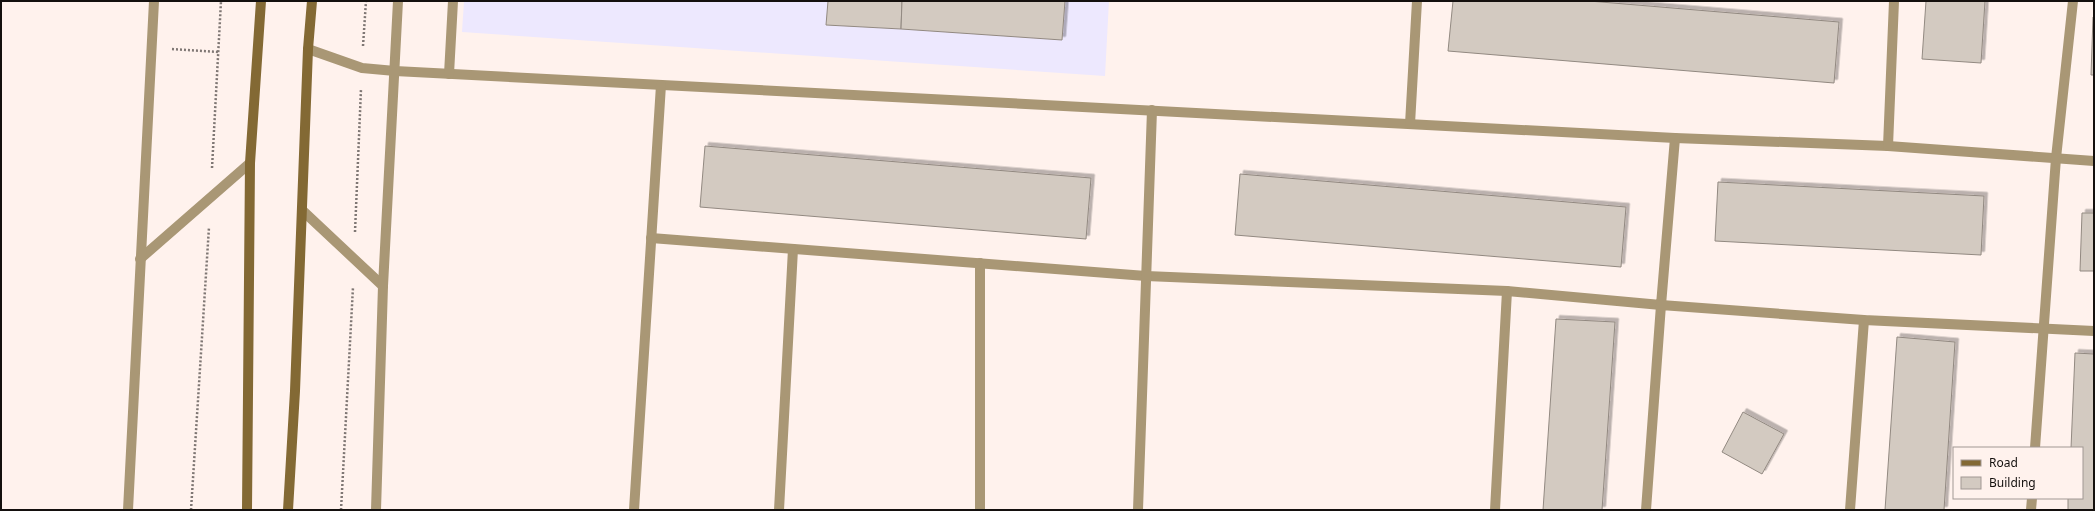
<svg xmlns="http://www.w3.org/2000/svg" width="2095" height="511" font-family="'Noto Sans',sans-serif">
  <style>
    .education { fill: #ede8fe }
    .building { fill: #d3cac1; stroke: #928981; filter: url(#shadow) }
    .lines { fill: none; stroke-linecap: round; stroke-linejoin: round }
    .path { stroke: #7f7774; stroke-width: 2.5; stroke-dasharray: 2 2; stroke-linecap: butt }
    .lane { stroke: #a99775; stroke-width: 10 }
    .street { stroke: #a99775; stroke-width: 10 }
    .secondary { stroke: #836934; stroke-width: 10 }
  </style>
  <defs>
    <filter id="shadow"><feDropShadow dx="3.5" dy="-3.5" stdDeviation="0" flood-color="#0004"/></filter>
  </defs>
  <rect width="100%" height="100%" fill="#fff2ed"/>
  <path class="education" d="M464,1H1109L1105,76L462,32Z"/>
  <g class="building">
    <path d="M828,1H902L901,29L826,25Z"/>
    <path d="M902,1H1065L1062,40L901,29Z"/>
    <path d="M1453,1H1589L1839,22L1834,83L1448,51Z"/>
    <path d="M1926,1H1985L1981,63L1922,59Z"/>
    <path d="M2093,17H2094V75H2091Z"/>
    <path d="M705,146L1091,178L1086,239L700,207Z"/>
    <path d="M1240,174L1626,207L1621,267L1235,235Z"/>
    <path d="M1718,182L1984,196L1981,255L1715,241Z"/>
    <path d="M2082,213H2094V271H2080Z"/>
    <path d="M1556,319L1615,322L1602,510H1543Z"/>
    <path d="M1897,337L1955,342L1944,510H1885Z"/>
    <path d="M2075,353L2094,354V510H2068V498H2082V448H2071Z"/>
    <path d="M1743,412L1784,434L1762,474L1722,452Z"/>
  </g>
  <g class="lines">
    <g class="path">
      <path d="M363,46L366,1"/>
      <path d="M172,49L218,52"/>
      <path d="M212,168L221,1"/>
      <path d="M355,232L361,89"/>
      <path d="M191,510L209,227"/>
      <path d="M341,510L353,287"/>
    </g>
    <g class="lane">
      <path d="M308,49L362,68L395,71L1675,138L1888,146L2094,161"/>
      <path d="M449,74L453,1"/>
      <path d="M303,211L383,286"/>
      <path d="M651,238L1146,276L1507,291"/>
      <path d="M140,259L250,163"/>
      <path d="M980,263V510"/>
      <path d="M128,510L154,1"/>
      <path d="M376,510L383,286L398,1"/>
      <path d="M634,510L661,85"/>
      <path d="M779,510L793,249"/>
      <path d="M1138,510L1152,110"/>
      <path d="M1495,510L1507,291L1661,305L1675,138"/>
      <path d="M1646,510L1661,305L1864,320L2094,331"/>
      <path d="M1850,510L1864,320"/>
    </g>
    <g class="street">
      <path d="M1410,124L1417,1"/>
      <path d="M1888,146L1894,1"/>
      <path d="M2035,448L2056,158L2073,1"/>
      <path d="M2031,510L2032,498"/>
    </g>
    <g class="secondary">
      <path d="M247,510L250,163L261,1"/>
      <path d="M288,510L295,391L308,49L312,1"/>
    </g>
  </g>
  <rect width="2095" height="511" fill="none" stroke="#14100e" stroke-width="4"/>
  <rect x="1953" y="447" width="130" height="52" fill="#fff2ed" stroke="#a19894"/>
  <rect x="1961" y="460" width="20" height="6" fill="#836934" stroke="#a19894"/>
  <text x="1989" y="467" font-size="12" fill="#14100e">Road</text>
  <rect x="1961" y="477" width="20" height="12" fill="#d3cac1" stroke="#a19894"/>
  <text x="1989" y="487" font-size="12" fill="#14100e">Building</text>
</svg>
